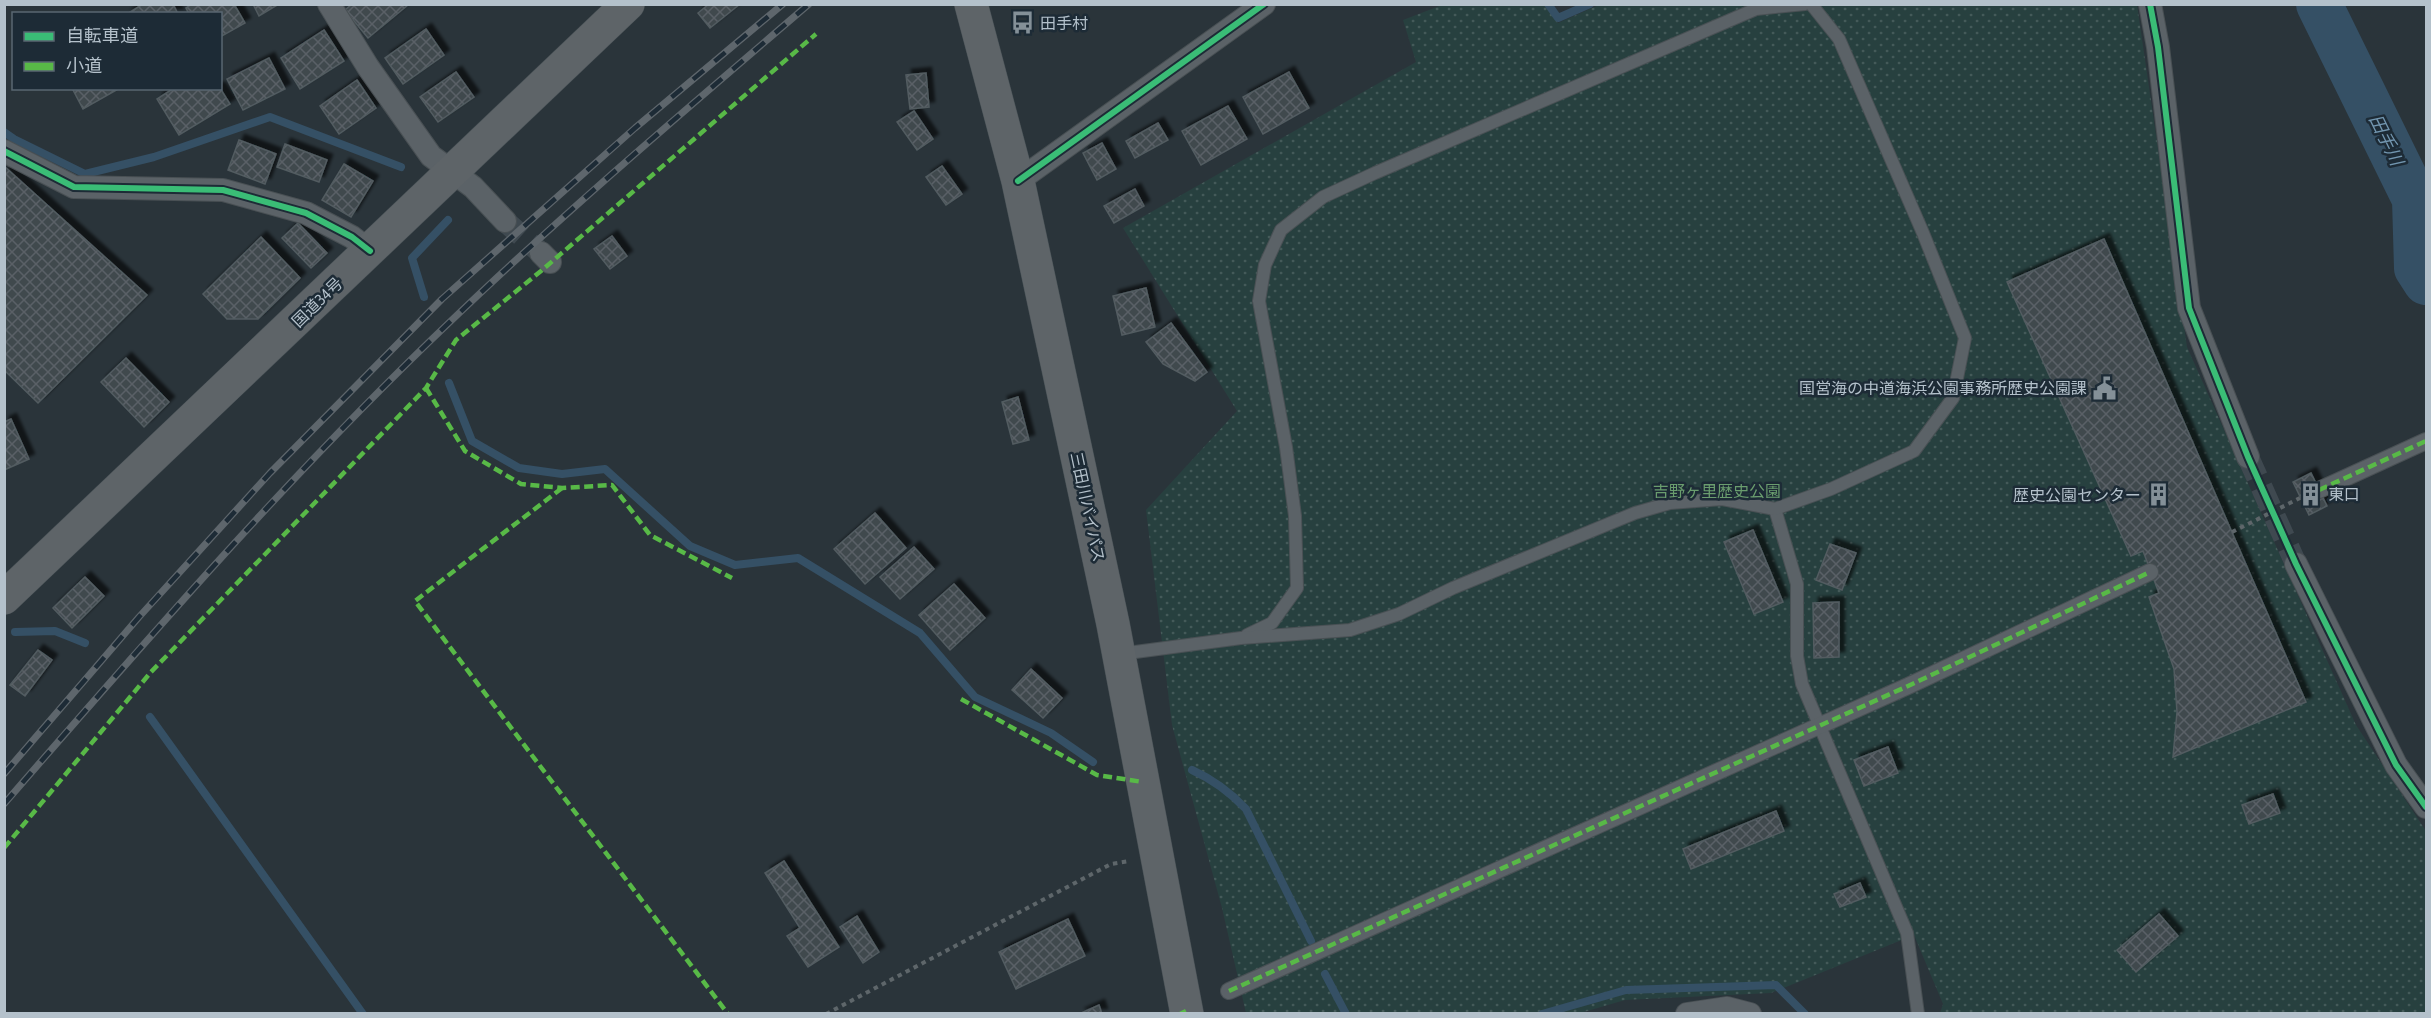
<svg xmlns="http://www.w3.org/2000/svg" width="2431" height="1018" font-family="'Asap Condensed','Noto Sans JP',sans-serif">
  <style>
    .park { fill: url(#park-dots) }
    .lines { fill: none; stroke-linecap: round; stroke-linejoin: round }
    .stream { stroke: #355065; stroke-width: 8 }
    .river { stroke: #355065; stroke-width: 46 }
    .building { fill: url(#building-cross-hatch); stroke: #525c61; stroke-width: 1.5; filter: url(#shadow) }
    .minor-tunnel { stroke: #3f4950; stroke-width: 22; stroke-dasharray: 22 11; stroke-linecap: butt }
    .service-casing { stroke: #495054; stroke-width: 14 }
    .pedestrian-casing { stroke: #495054; stroke-width: 18 }
    .minor-casing { stroke: #495054; stroke-width: 24 }
    .trunk-casing { stroke: #475055; stroke-width: 34 }
    .path { stroke: #5e666a; stroke-width: 4; stroke-dasharray: 4.5 4.5; stroke-linecap: butt }
    .service { stroke: #5b6267; stroke-width: 12 }
    .pedestrian { stroke: #5b6267; stroke-width: 16 }
    .minor { stroke: #5b6267; stroke-width: 22 }
    .trunk { stroke: #5e6468; stroke-width: 33 }
    .rail-casing { stroke: #5e666c; stroke-width: 7 }
    .rail { stroke: #1d2b36; stroke-width: 4.5; stroke-dasharray: 14; stroke-linecap: butt }
    .quiet { stroke: #58b947; stroke-width: 4.5; stroke-dasharray: 9 4.5; stroke-linecap: butt }
    .cycleway-casing { stroke: #1d2b36; stroke-width: 10 }
    .cycleway { stroke: #3abd76; stroke-width: 6 }
    .labels { text-anchor: middle; stroke-width: 5; stroke-linejoin: round; paint-order: stroke }
    .poi-label { font-size: 16px; fill: #b4c1cb; stroke: #1d2b36; text-anchor: start }
    .street-label { font-size: 16px; fill: #b4c1cb; stroke: #1d2b36 }
    .park-label { font-size: 16px; fill: #6a9d6e; stroke: #1d2b36 }
    .water-label { font-size: 18px; font-style: italic; fill: #7296b0; stroke: #1d2b36 }
  </style>
  <defs>
    <pattern id="park-dots" width="8" height="8" patternUnits="userSpaceOnUse" patternTransform="scale(1.5)"><rect width="8" height="8" fill="#27403f"/><path d="M2 2h.1M6 6h.1" fill="none" stroke="#445a59" stroke-width="1.8" stroke-linecap="round"/></pattern>
    <pattern id="building-cross-hatch" width="8" height="8" patternUnits="userSpaceOnUse" patternTransform="scale(1.5)"><rect width="8" height="8" fill="#41494e"/><path d="M0 0l8 8M0 8l8-8" fill="none" stroke="#5a6166"/></pattern>
    <filter id="shadow"><feDropShadow dx="5.5" dy="-5.5" stdDeviation="1.5" flood-color="#0009"/></filter>
  </defs>
  <rect width="100%" height="100%" fill="#2a343a"/>
  <path class="park" d="M1601,4L2137,5L2187,347L2356,725L2426,831V1013H1940L1943,1004L1914,935L1771,993L1625,1000L1577,1014L1246,1013L1222,908L1172,725L1146,510L1237,411L1123,228L1416,62L1403,20L1442,5H1545L1558,23Z"/>
  <g class="lines">
    <g class="stream">
      <path d="M1548,4L1558,18L1590,4"/>
      <path d="M4,132L14,139L85,174L154,157L270,117L401,167"/>
      <path d="M424,297L412,258L448,220"/>
      <path d="M449,383L472,441L519,468L562,474L605,469L690,546L735,565L798,558L920,633L975,697L1051,733L1093,762"/>
      <path d="M15,632L55,631L85,643"/>
      <path d="M150,717L363,1014"/>
      <path d="M1192,770C1214,780 1230,792 1246,809L1311,941"/>
      <path d="M1325,974L1346,1014"/>
      <path d="M1542,1014L1626,990L1776,985L1805,1014"/>
    </g>
    <path class="river" d="M2319,4L2415,199L2417,268L2426,282"/>
  </g>
  <g class="building">
    <path d="M143,4H173L178,14H127Z"/>
    <path d="M192,4H234L245,23L220,37V14H189L186,8Z"/>
    <path d="M253,4H279L259,16Z"/>
    <path d="M352,4H408V5L368,38L345,10Z"/>
    <path d="M709,4H740L710,28L698,13Z"/>
    <path d="M426,29L444,55L403,84L385,58Z"/>
    <path d="M324,30L344,61L300,89L281,58Z"/>
    <path d="M269,58L285,89L243,110L227,79Z"/>
    <path d="M456,72L474,97L438,122L420,97Z"/>
    <path d="M1289,72L1309,108L1263,134L1243,97Z"/>
    <path d="M926,73L929,107L910,109L906,75Z"/>
    <path d="M357,80L376,108L339,134L320,106Z"/>
    <path d="M72,88H120L83,109Z"/>
    <path d="M174,88H220L230,104L179,135L157,99Z"/>
    <path d="M1228,106L1247,139L1201,165L1182,131Z"/>
    <path d="M914,111L933,139L917,150L897,122Z"/>
    <path d="M1158,123L1168,140L1135,158L1126,141Z"/>
    <path d="M239,140L276,154L265,184L228,170Z"/>
    <path d="M1102,143L1116,169L1097,180L1083,153Z"/>
    <path d="M285,144L327,160L319,182L277,167Z"/>
    <path d="M344,164L373,181L351,217L322,200Z"/>
    <path d="M4,166L147,295L38,403L4,370Z"/>
    <path d="M942,166L962,194L946,205L926,177Z"/>
    <path d="M1135,189L1144,206L1114,223L1104,206Z"/>
    <path d="M298,223L327,253L311,268L282,238Z"/>
    <path d="M612,236L627,256L610,269L594,249Z"/>
    <path d="M261,237L300,278L258,319H227L203,294Z"/>
    <path d="M2104,239L2306,702L2173,757L2177,712L2174,669L2149,597L2159,593L2143,551L2131,556L2007,282Z"/>
    <path d="M1146,288L1155,327L1122,335L1113,296Z"/>
    <path d="M1171,323L1207,372L1195,381L1163,364L1146,342Z"/>
    <path d="M126,358L169,402L144,427L101,382Z"/>
    <path d="M1018,397L1029,440L1013,444L1002,402Z"/>
    <path d="M11,419L29,459L4,470V422Z"/>
    <path d="M2311,473L2327,506L2309,515L2293,482Z"/>
    <path d="M875,513L906,548L865,584L834,549Z"/>
    <path d="M1753,530L1783,602L1754,614L1724,542Z"/>
    <path d="M1830,544L1856,553L1842,590L1816,580Z"/>
    <path d="M914,547L934,569L900,599L880,577Z"/>
    <path d="M85,577L104,596L72,628L53,608Z"/>
    <path d="M954,584L985,618L950,650L919,615Z"/>
    <path d="M1839,602V657L1814,658L1813,603Z"/>
    <path d="M38,650L52,660L25,696L10,685Z"/>
    <path d="M1031,669L1062,698L1043,718L1012,690Z"/>
    <path d="M1888,747L1898,773L1864,786L1854,760Z"/>
    <path d="M2273,794L2280,813L2249,824L2242,805Z"/>
    <path d="M1776,811L1784,831L1691,869L1683,849Z"/>
    <path d="M784,861L839,947L808,967L787,936L800,928L765,873Z"/>
    <path d="M1860,883L1866,897L1840,907L1834,894Z"/>
    <path d="M2159,914L2178,936L2136,972L2117,950Z"/>
    <path d="M857,916L879,952L863,963L840,927Z"/>
    <path d="M1068,919L1085,956L1016,989L999,952Z"/>
    <path d="M1099,1005L1102,1014H1079Z"/>
  </g>
  <g class="lines">
    <g class="minor-tunnel">
      <path d="M505,221L541,253"/>
      <path d="M2248,457L2296,564"/>
    </g>
    <defs>
      <g id="service">
        <path d="M1775,509L1797,584V656L1802,684L1907,933L1918,1014"/>
        <path d="M1247,635L1272,623L1297,588L1295,516L1286,447L1259,301L1265,265L1281,230L1323,197L1375,173L1756,9L1805,4"/>
        <path d="M1120,654L1241,638L1350,630L1399,614L1453,588L1635,513L1670,503L1722,499L1775,509L1831,489L1914,451L1953,398L1965,338L1923,233L1839,39L1811,4"/>
      </g>
      <g id="pedestrian">
        <path d="M2319,490L2426,441"/>
        <path d="M1229,991L1908,686L2150,572"/>
      </g>
      <g id="minor">
        <path d="M329,4L368,67L431,156L473,187L505,221"/>
        <path d="M2150,4L2158,47L2189,308L2248,457"/>
        <path d="M4,151L74,187L223,190L306,213L352,237L370,251"/>
        <path d="M1018,181L1264,4"/>
        <path d="M541,253L550,262"/>
        <path d="M2296,564L2396,765L2426,807"/>
        <path d="M1687,1014L1727,1008L1750,1014"/>
      </g>
      <g id="trunk">
        <path d="M971,4L1018,181L1113,624L1187,1014"/>
        <path d="M4,598L628,4"/>
      </g>
    </defs>
    <use href="#service" class="service-casing"/>
    <use href="#pedestrian" class="pedestrian-casing"/>
    <use href="#minor" class="minor-casing"/>
    <use href="#trunk" class="trunk-casing"/>
    <g class="path">
      <path d="M2232,532L2300,498"/>
      <path d="M826,1014L1111,864L1130,861"/>
    </g>
    <use href="#service" class="service"/>
    <use href="#pedestrian" class="pedestrian"/>
    <use href="#minor" class="minor"/>
    <use href="#trunk" class="trunk"/>
    <defs>
      <g id="rail">
        <path d="M4,774L139,617L270,473L442,299L635,128L783,4"/>
        <path d="M4,804C149,637 294,470 454,318C568,209 689,107 809,4"/>
      </g>
    </defs>
    <use href="#rail" class="rail-casing"/>
    <use href="#rail" class="rail"/>
    <g class="quiet">
      <path d="M426,388L465,451L521,484L562,488L612,485L650,535L732,578"/>
      <path d="M562,488L415,601L728,1014"/>
      <path d="M2319,490L2426,441"/>
      <path d="M961,699L1097,775L1143,782"/>
      <path d="M4,848L151,672L426,388L456,340L541,271L816,34"/>
      <path d="M1229,991L1908,686L2150,572"/>
      <path d="M1180,1014L1186,1011"/>
    </g>
    <defs>
      <g id="cycleway">
        <path d="M2150,4L2158,47L2189,308L2248,457L2296,564L2396,765L2426,807"/>
        <path d="M4,151L74,187L223,190L306,213L352,237L370,251"/>
        <path d="M1018,181L1264,4"/>
      </g>
    </defs>
    <use href="#cycleway" class="cycleway-casing"/>
    <use href="#cycleway" class="cycleway"/>
  </g>
  <defs>
    <symbol id="bus-bare" viewBox="-9 -9 18 18"><path d="M-5-6H5V4H4V6H2V4H-2V6H-4V4H-5ZM-3.5-4V0h7V-4ZM-3.5 1.2v1.5H-2V1.2ZM2 1.2v1.5H3.5V1.2Z" fill="#849098" stroke="#1d2b36" stroke-width="2.5" paint-order="stroke"/></symbol>
    <symbol id="civic-bare" viewBox="-9 -9 18 18"><path d="M-.6-6.5H3V-4.5H.6V-3L4-1V1h2V6H-6V1h2V-1L-.6-3ZM-1.2 2.5V6h2.4V2.5Z" fill="#849098" stroke="#1d2b36" stroke-width="2.5" paint-order="stroke"/></symbol>
    <symbol id="building-bare" viewBox="-9 -9 18 18"><path d="M-4-6H4V6H1V3H-1V6H-4ZM-2.5-4.3h1.7v1.8h-1.7ZM.8-4.3h1.7v1.8H.8ZM-2.5-1h1.7V.8h-1.7ZM.8-1h1.7V.8H.8Z" fill="#849098" stroke="#1d2b36" stroke-width="2.5" paint-order="stroke"/></symbol>
  </defs>
  <g fill-rule="evenodd">
    <use href="#bus-bare" x="1006" y="6" width="33" height="33"/>
    <use href="#civic-bare" x="2088" y="372" width="33" height="33"/>
    <use href="#building-bare" x="2294" y="478" width="33" height="33"/>
    <use href="#building-bare" x="2142" y="478" width="33" height="33"/>
  </g>
  <g class="labels">
    <g class="poi-label">
      <text x="1040" y="29">田手村</text>
      <text x="2087" y="394" text-anchor="end">国営海の中道海浜公園事務所歴史公園課</text>
      <text x="2328" y="500">東口</text>
      <text x="2141" y="501" text-anchor="end">歴史公園センター</text>
    </g>
    <g class="street-label">
      <text transform="translate(317 302) rotate(-44)" y="6">国道34号</text>
      <text transform="translate(1088 507) rotate(78)" y="6">三田川バイパス</text>
    </g>
    <g class="park-label">
      <text x="1717" y="497">吉野ヶ里歴史公園</text>
    </g>
    <g class="water-label">
      <text transform="translate(2386 140) rotate(64)" y="6">田手川</text>
    </g>
  </g>
  <rect width="2431" height="1018" fill="none" stroke="#b4c1cb" stroke-width="12"/>
  <rect x="12" y="12" width="210" height="78" fill="#1d2b36" stroke="#596772" stroke-width="1.5"/>
  <rect x="24" y="32" width="30" height="9" fill="#3abd76" stroke="#596772" stroke-width="1.5"/>
  <text x="66" y="42" font-size="18" fill="#b4c1cb">自転車道</text>
  <rect x="24" y="62" width="30" height="9" fill="#58b947" stroke="#596772" stroke-width="1.5"/>
  <text x="66" y="72" font-size="18" fill="#b4c1cb">小道</text>
</svg>
